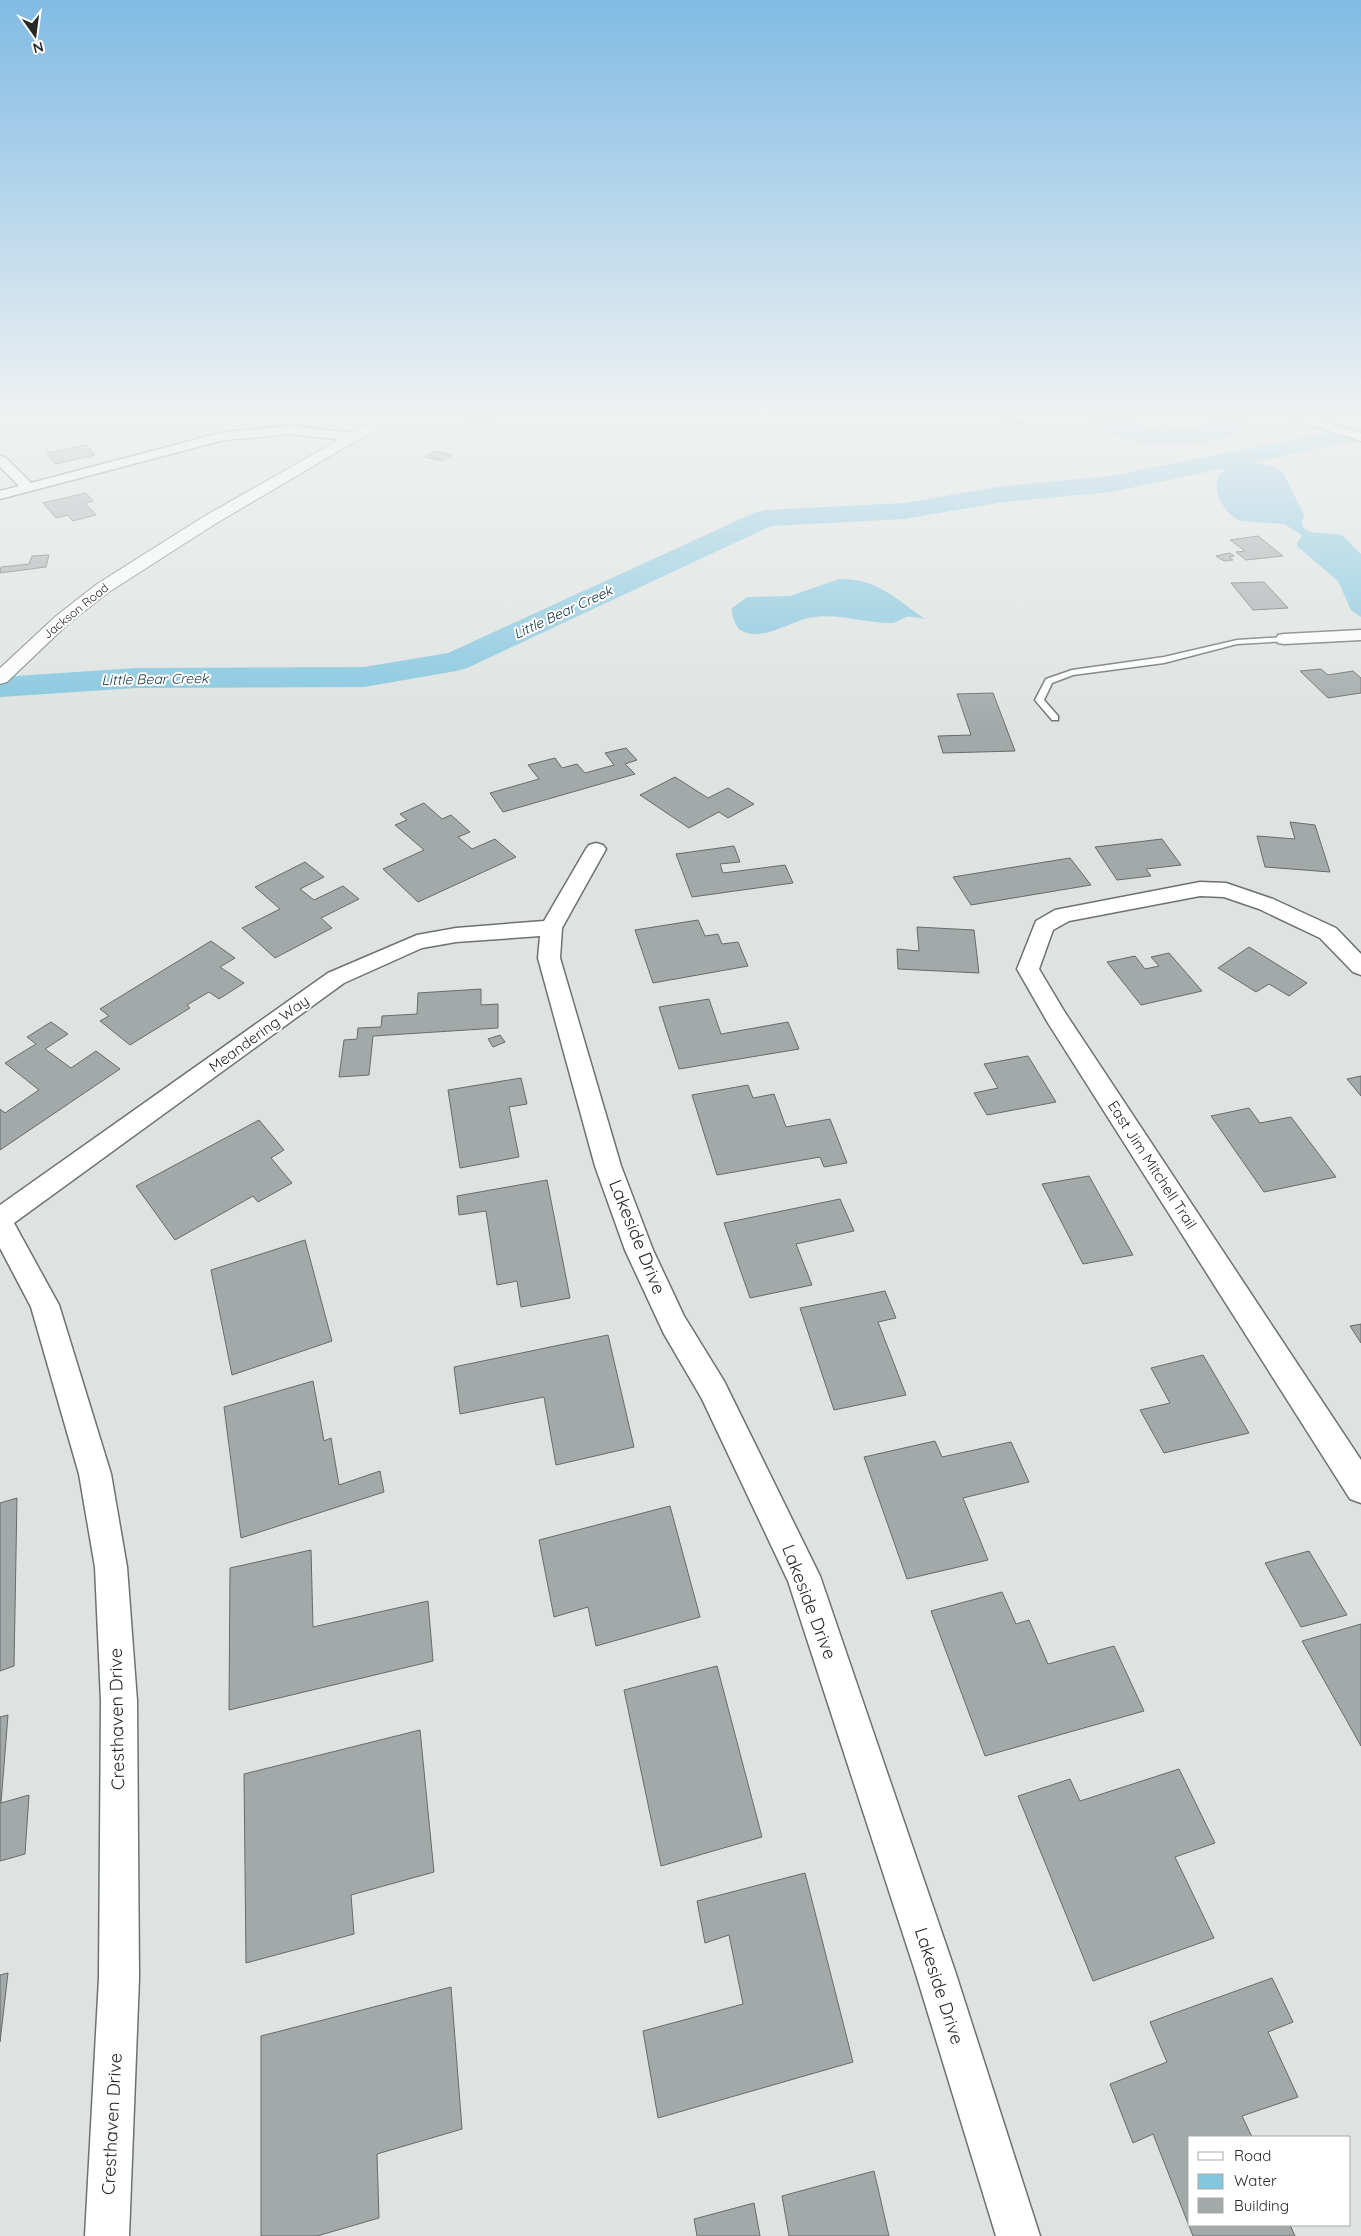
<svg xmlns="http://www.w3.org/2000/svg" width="1361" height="2236" font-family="Quicksand,sans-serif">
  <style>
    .water { fill: #84c6df }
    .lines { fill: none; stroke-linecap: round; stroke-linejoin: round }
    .river { fill: #84c6df; fill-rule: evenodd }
    .building { fill: #a3a9a9; stroke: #666b6b }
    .service-casing { stroke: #6d7270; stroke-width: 3 }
    .minor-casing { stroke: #6d7270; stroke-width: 3 }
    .secondary-casing { stroke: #6d7270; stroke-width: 2 }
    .service { fill: #fff; fill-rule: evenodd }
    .minor { fill: #fff; fill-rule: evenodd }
    .secondary { fill: #fff; fill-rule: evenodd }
    .labels { text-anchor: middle; stroke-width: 4; stroke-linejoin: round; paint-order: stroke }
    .far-street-label { font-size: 12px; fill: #262827; stroke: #fff }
    .far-water-label { font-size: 14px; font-style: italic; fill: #13333e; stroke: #fff }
    .street-label { font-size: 15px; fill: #262827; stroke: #fff }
    .near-street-label { font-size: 18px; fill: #262827; stroke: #fff }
  </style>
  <rect width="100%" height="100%" fill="#dee3e1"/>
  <g class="water">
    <path d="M1081,416H1124L1147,428L1160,430L1196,427L1210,421L1203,417L1181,416H1237L1242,419L1245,427C1231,446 1150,447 1129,440C1112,435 1095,427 1081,416Z"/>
    <path d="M1254,463L1269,465L1283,472L1304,515C1304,518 1302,520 1302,522C1300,537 1334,532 1341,535C1348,539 1354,548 1361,554V617L1351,610L1338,581L1297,546V543L1302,536L1300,534L1284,524L1242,521C1225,518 1207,484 1223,471C1230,464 1244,464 1254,463Z"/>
    <path d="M839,579C877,578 896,599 925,619C919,618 912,616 906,617C901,619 897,622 892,623C864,623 836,612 808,618C789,623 761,641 742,631C736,628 731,615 732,608L747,597L790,596Z"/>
  </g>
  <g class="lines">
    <path class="river" d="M1351,428L1361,432L1360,440L1111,492L1004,502L904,519L771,526L467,668L456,671L364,687L136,688L0,697V677L136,668L364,667L448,653L756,512L766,510L904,503L1004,486L1111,476Z"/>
  </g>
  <g class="building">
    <path d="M458,416H497L492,420Z"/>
    <path d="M1012,417L1025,423L1012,426L999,420Z"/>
    <path d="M87,445L95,455L55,464L47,453Z"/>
    <path d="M436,451L452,455L442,461L425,457Z"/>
    <path d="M86,493L93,501L85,503L96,515L73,521L68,515L56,518L43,503Z"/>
    <path d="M1258,536L1283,556L1246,560L1236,552L1245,551L1230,540Z"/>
    <path d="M1230,553L1234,556L1229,557L1233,560L1224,561L1216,556Z"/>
    <path d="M49,555L46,567L0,573L1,567L29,564L32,556Z"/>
    <path d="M1264,582L1288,608L1253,610L1231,583Z"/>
    <path d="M1321,669L1328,675L1353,671L1361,678V693L1328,698L1300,671Z"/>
    <path d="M993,693L1015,751L943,753L938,736L971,735L957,694Z"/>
    <path d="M626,748L637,760L625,764L635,774L503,812L490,793L539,779L528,765L555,758L562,768L577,764L585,773L614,765L605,753Z"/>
    <path d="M675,777L708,798L728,788L754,804L728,818L719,812L689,828L640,795Z"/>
    <path d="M424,803L442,819L451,815L470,832L458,837L472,849L495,839L516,857L418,902L383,869L424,850L395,825L407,820L400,814Z"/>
    <path d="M1290,822L1315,825L1330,872L1265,867L1257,836L1295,839Z"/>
    <path d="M1162,839L1181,865L1146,869L1151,876L1117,880L1095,847Z"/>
    <path d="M734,846L740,862L720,864L723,873L785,865L793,883L692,897L676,854Z"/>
    <path d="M1070,858L1091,885L971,905L953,877Z"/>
    <path d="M305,862L324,877L300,889L314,900L343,886L359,899L321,918L332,928L275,958L242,928L280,909L255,887Z"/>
    <path d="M698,920L705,936L718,934L722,944L738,942L748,966L653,983L635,930Z"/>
    <path d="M917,927L974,930L979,973L898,969L897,949L919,951Z"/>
    <path d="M211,941L235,958L220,967L244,983L219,999L209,992L187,1005L190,1008L130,1045L100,1021L109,1016L100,1009Z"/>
    <path d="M1249,947L1307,983L1289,996L1269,984L1256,992L1218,968Z"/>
    <path d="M1169,953L1202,991L1141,1005L1107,962L1135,956L1145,969L1159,966L1151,957Z"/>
    <path d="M481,989V1005L498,1004V1028L373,1036L369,1075L339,1077L344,1040L357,1039L358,1028L381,1027L382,1016L417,1014L418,993Z"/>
    <path d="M709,999L721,1034L788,1022L799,1049L679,1069L659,1007Z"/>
    <path d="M51,1022L68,1034L45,1049L71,1068L96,1051L120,1069L0,1150V1109L5,1113L39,1090L5,1063L36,1044L27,1037Z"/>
    <path d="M500,1035L505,1042L493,1047L488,1039Z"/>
    <path d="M1028,1056L1056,1102L987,1115L974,1093L998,1088L984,1064Z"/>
    <path d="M1361,1076V1096L1347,1079Z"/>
    <path d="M521,1078L527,1104L509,1107L519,1157L460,1168L448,1090Z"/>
    <path d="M748,1085L753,1098L774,1094L786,1127L830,1119L847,1163L824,1167L820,1157L717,1175L692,1095Z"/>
    <path d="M1249,1108L1260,1123L1291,1117L1336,1177L1264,1192L1211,1116Z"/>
    <path d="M259,1120L284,1150L271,1158L292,1183L258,1202L253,1196L175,1240L136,1186Z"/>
    <path d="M1089,1176L1133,1255L1083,1264L1042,1184Z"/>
    <path d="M547,1180L570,1298L521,1307L517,1281L497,1285L486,1211L459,1215L457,1196Z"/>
    <path d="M840,1199L854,1231L796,1244L812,1285L750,1298L724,1223Z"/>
    <path d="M305,1240L332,1341L232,1375L211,1270Z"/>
    <path d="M885,1291L896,1318L878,1322L906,1395L834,1410L800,1308Z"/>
    <path d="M1361,1324V1343L1350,1326Z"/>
    <path d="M608,1335L634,1447L556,1465L544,1397L460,1414L454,1367Z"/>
    <path d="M1203,1355L1249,1433L1164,1453L1140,1410L1170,1403L1151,1368Z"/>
    <path d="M313,1381L324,1441L331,1438L339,1485L380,1471L384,1492L241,1538L224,1407Z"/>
    <path d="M935,1441L942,1457L1011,1442L1029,1482L963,1498L988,1560L907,1579L864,1457Z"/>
    <path d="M17,1498L14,1666L0,1671V1503Z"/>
    <path d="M670,1506L700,1617L596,1646L588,1607L554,1617L539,1540Z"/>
    <path d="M311,1550L313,1627L428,1601L433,1661L229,1710L230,1568Z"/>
    <path d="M1309,1551L1347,1615L1301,1627L1265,1563Z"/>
    <path d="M1002,1592L1016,1624L1029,1620L1048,1664L1114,1646L1144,1711L985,1756L931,1611Z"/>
    <path d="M1361,1624V1746L1302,1641Z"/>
    <path d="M717,1666L762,1837L661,1866L624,1690Z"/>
    <path d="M8,1715L1,1803L29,1795L25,1854L0,1861V1717Z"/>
    <path d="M420,1730L434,1872L351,1895L354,1934L246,1963L244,1774Z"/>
    <path d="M1179,1769L1215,1843L1175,1857L1214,1938L1093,1981L1018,1796L1070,1779L1080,1801Z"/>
    <path d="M805,1873L853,2062L658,2118L643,2031L743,2004L729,1935L705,1943L697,1901Z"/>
    <path d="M8,1973L0,2042V1975Z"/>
    <path d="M1272,1978L1293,2022L1268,2032L1298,2097L1242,2116L1252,2137H1190V2225H1290L1295,2236H1193L1153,2134L1133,2143L1110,2084L1167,2062L1150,2022Z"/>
    <path d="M451,1987L462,2129L377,2154L379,2218L317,2236H261V2036Z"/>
    <path d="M874,2171L889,2236H789L782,2196Z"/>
    <path d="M754,2203L760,2236H697L694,2219Z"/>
  </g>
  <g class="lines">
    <defs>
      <path id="service" d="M1284,637L1288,639L1287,641L1237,644L1164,663L1073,675L1052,683L1044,700L1058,716V720H1052L1035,700L1046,679L1072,670L1164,657L1237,640Z"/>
      <g id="minor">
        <path d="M1290,416H1308L1361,433V441L1292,419Z"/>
        <path d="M291,426L354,433L360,437L354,441L291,434L224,440L0,499V491L19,486L0,467V456L5,457L31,483L224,432Z"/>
        <path d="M1361,630V640L1284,644L1278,643L1276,639L1278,635L1284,634Z"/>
        <path d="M596,843L603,845L606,849L562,928L560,958L621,1166L653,1250L684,1316L724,1381L820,1576L955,1971L1040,2236H996L915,1971L788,1581L702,1399L664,1334L625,1250L595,1166L538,958L540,936L456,942L422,948L344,983L14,1223L59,1305L111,1474L127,1567L137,1701L139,1978L129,2236H85L99,1978L101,1701L95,1567L79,1474L31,1307L0,1248V1205L328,973L417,935L456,928L544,921L586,849L589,845Z"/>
        <path d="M1200,882L1226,883L1273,899L1336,928L1361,954V975L1353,972L1320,938L1259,909L1224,897L1200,896L1069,921L1053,930L1039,969L1064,1011L1361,1460V1503L1350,1499L1048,1023L1017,969L1036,921L1055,910Z"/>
      </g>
      <path id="secondary" d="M381,416H398L215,524L109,592L69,623L7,682L0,684V668L56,616L97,584L203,517Z"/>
    </defs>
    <use href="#service" class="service-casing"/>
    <use href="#minor" class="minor-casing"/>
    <use href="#secondary" class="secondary-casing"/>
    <use href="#service" class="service"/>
    <use href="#minor" class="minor"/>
    <use href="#secondary" class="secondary"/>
  </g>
  <linearGradient id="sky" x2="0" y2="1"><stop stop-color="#80bbe4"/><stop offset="0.57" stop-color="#f0f2f2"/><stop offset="1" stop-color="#f0f2f2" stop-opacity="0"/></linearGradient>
  <rect width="1361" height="729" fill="url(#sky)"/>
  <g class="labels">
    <g class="far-street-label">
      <text transform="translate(76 611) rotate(-39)" y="4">Jackson Road</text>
    </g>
    <g class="far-water-label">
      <text transform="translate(563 612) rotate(-25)" y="5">Little Bear Creek</text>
      <text transform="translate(155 679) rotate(-1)" y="5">Little Bear Creek</text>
    </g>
    <g class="street-label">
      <text transform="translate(259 1034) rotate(-36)" y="5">Meandering Way</text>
      <text transform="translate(1152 1165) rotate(57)" y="5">East Jim Mitchell Trail</text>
    </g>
    <g class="near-street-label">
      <text transform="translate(637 1237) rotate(68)" y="6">Lakeside Drive</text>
      <text transform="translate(809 1602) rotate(69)" y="6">Lakeside Drive</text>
      <text transform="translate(117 1719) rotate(-91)" y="6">Cresthaven Drive</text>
      <text transform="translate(939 1986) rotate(72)" y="6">Lakeside Drive</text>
      <text transform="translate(112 2124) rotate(-87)" y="6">Cresthaven Drive</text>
    </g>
  </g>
  <rect x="1188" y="2136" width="162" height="90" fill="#ffffff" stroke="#a8a9a9"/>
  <rect x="1198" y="2152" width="25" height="8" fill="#ffffff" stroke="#a8a9a9"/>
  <text x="1234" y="2161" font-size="15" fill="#262827">Road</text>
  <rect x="1198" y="2174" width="25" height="15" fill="#84c6df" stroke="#a8a9a9"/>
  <text x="1234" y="2186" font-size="15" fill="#262827">Water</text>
  <rect x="1198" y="2198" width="25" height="15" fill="#a3a9a9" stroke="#a8a9a9"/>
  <text x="1234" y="2211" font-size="15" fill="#262827">Building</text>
  <g transform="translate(35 35) rotate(166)" stroke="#ffffff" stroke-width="4" paint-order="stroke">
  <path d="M0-4L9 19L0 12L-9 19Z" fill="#262827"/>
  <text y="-8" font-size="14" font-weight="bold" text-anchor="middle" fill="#262827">N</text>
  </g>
</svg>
